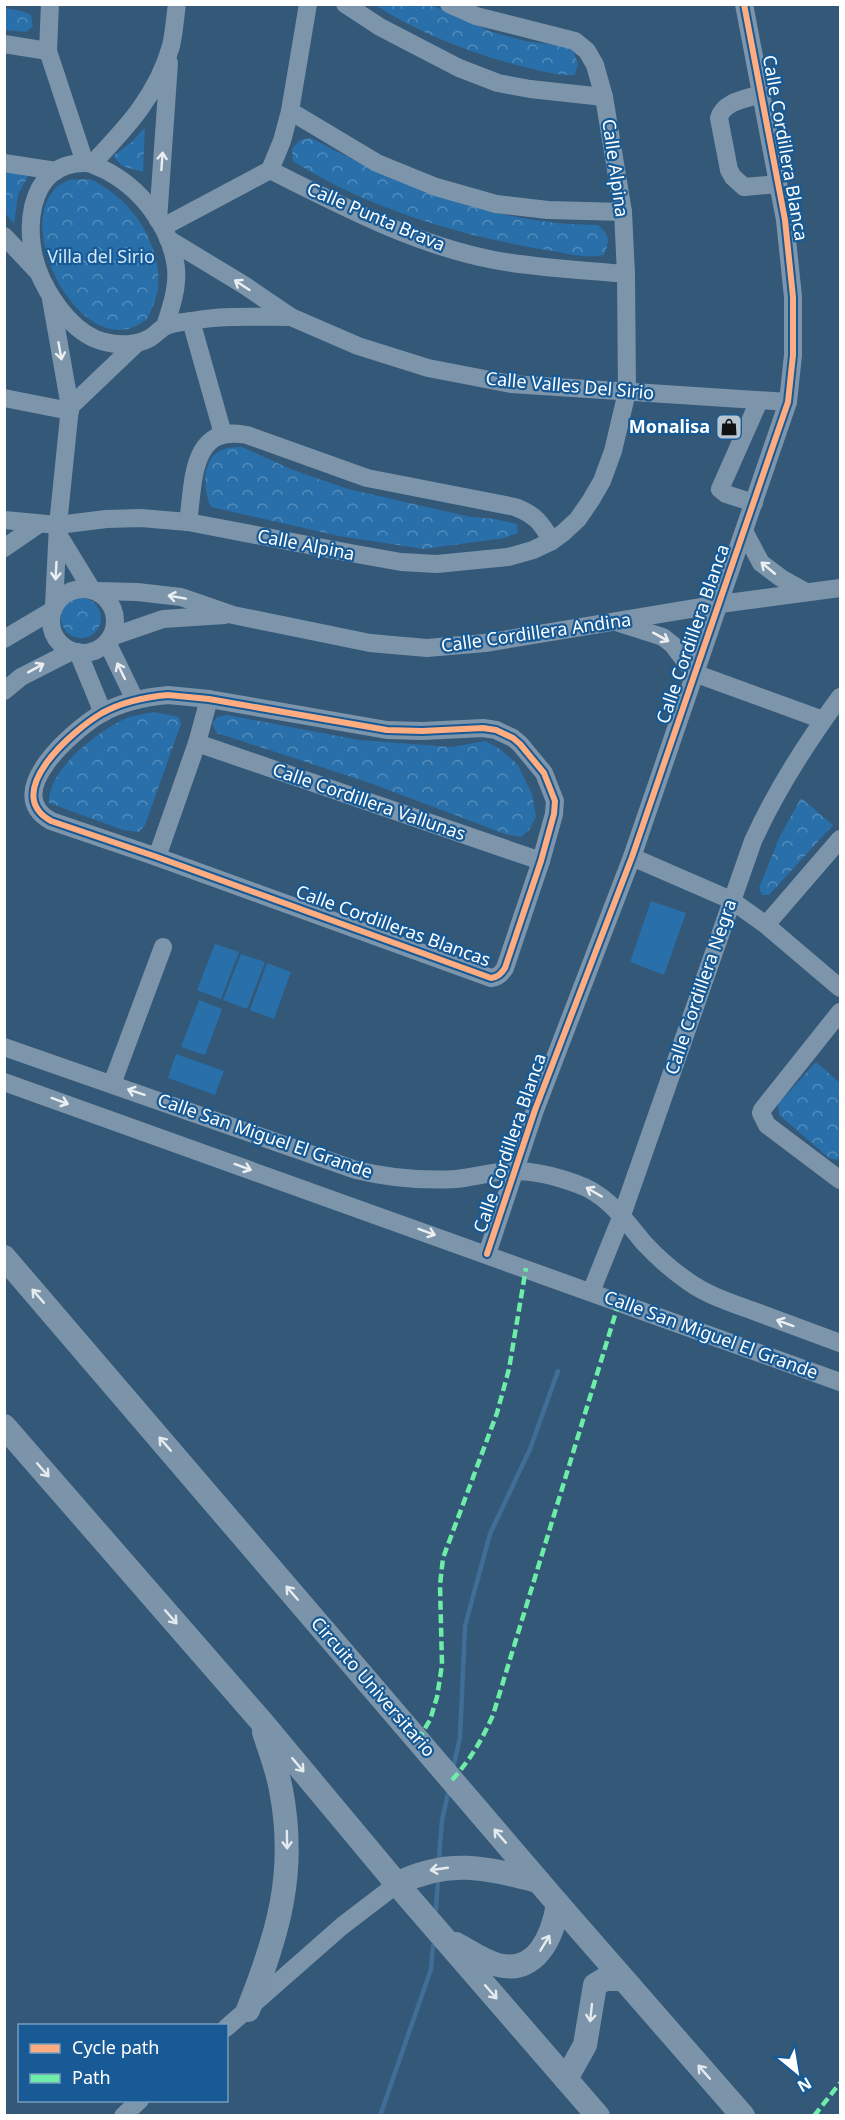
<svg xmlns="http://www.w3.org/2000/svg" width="845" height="2120" font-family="'Noto Sans',sans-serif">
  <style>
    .forest { fill: url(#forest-crowns) }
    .garden { fill: #296fa9 }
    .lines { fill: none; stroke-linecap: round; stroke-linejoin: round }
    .stream { stroke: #406e97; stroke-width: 4.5 }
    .minor { stroke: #7d95ab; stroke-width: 18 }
    .major { stroke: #7b94a9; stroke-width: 24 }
    .quiet { stroke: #6deda7; stroke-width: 4.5; stroke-dasharray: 9 4.5; stroke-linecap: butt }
    .cycleway-casing { stroke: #175a95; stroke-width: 10 }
    .cycleway { stroke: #ffac80; stroke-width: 6 }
    .oneway { stroke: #eceff2 }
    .oneway2 { stroke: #e5eaee }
    .labels { text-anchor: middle; stroke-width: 4.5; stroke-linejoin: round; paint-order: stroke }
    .street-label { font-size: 18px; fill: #fff; stroke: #175a95 }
    .park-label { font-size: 18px; fill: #d0e8fc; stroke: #175a95 }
    .poi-label { font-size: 18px; font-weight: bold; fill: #fff; stroke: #175a95; text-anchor: end }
  </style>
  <defs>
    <pattern id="forest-crowns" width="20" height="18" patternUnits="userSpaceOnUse" patternTransform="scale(1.5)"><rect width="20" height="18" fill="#296fa9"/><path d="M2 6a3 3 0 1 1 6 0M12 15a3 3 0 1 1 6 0" fill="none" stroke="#548cba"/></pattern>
  </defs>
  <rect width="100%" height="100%" fill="#345878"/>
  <g class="forest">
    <path d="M375,5H432L492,32L525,41L572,47L578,64L575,75C556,76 539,70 520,66C469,52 420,34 375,5Z"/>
    <path d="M4,8L22,11L31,15L33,26L26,32L5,30Z"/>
    <path d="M145,127L143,172L122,166L113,156L133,141Z"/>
    <path d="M311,138C401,186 495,225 598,225C610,235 610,241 604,255C585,259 565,253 546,250C461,236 366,208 293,161L292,149L300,140Z"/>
    <path d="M5,170L29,174L18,195L14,224L5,213Z"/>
    <path d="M69,180C76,180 86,178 92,180C96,181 100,185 104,187C138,208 162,249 158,290C157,295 150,316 146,320C146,320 139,324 138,325C82,356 15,235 54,190C57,185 64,183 69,180Z"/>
    <path d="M242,447L293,470L348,489L471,517L495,519L517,524L518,533L504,538L424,549L339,536L211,507C202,488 201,453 228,448C232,447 238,447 242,447Z"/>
    <circle cx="81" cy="618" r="20"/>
    <path d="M154,712L179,717L181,724L145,825L139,832L123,830L49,803C47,770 99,730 127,718C135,715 145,714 154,712Z"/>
    <path d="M227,715L359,740L452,747L485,741L500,749L518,765L532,794L536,817L529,830L521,837L505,834L370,783L217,733L212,724L217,717Z"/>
    <path d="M801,798L833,825L769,895H762L759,888L780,836Z"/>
    <path d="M816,1062L840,1083V1155L837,1160L829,1158L779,1115L778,1104Z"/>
  </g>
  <g class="garden">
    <path d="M651,901L686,913L664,975L630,962Z"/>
    <path d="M215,944L239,952L221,999L197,990Z"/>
    <path d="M241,954L265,962L247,1009L223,1000Z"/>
    <path d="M267,963L291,972L274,1019L250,1010Z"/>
    <path d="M199,1000L222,1009L205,1055L181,1047Z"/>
    <path d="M176,1054L224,1071L215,1095L168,1078Z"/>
  </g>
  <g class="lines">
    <g class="stream">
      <path d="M453,1768L460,1738L465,1626L490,1534L530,1449L558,1371"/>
      <path d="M439,1859L442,1820L449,1789"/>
      <path d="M436,1909L438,1879"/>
      <path d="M380,2116L431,1969L433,1946"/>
    </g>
    <g class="minor">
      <path d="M50,4L48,51L85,163"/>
      <path d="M345,4L380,27L459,68L498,83L530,89L604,97"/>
      <path d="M4,44L48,51"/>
      <path d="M761,94C746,99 724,101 719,118L729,170L733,177L744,187L778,184"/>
      <path d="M290,111L377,163L436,187L496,204L548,210L623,212"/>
      <path d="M4,163L56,171"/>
      <path d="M92,164C126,128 157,96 171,46C174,33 175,18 177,4"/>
      <path d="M270,170C342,206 415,245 494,260C537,268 583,270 626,274"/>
      <path d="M158,220L169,63"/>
      <path d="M163,227L270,170L282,141L290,111L308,4"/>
      <path d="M4,236L38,272"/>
      <path d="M168,239L244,285L291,317L358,346L428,368L511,384L788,402"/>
      <path d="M51,299L70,407L58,525L54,606"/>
      <path d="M191,321L223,434"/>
      <path d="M165,326C171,308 178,287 176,268C171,226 140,187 103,169C97,167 92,163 86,163C24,162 22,239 42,280C54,305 77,336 105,342C120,346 137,345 150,338C155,335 159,330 164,327C171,323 183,322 191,321C224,315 257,317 291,317"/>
      <path d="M4,398L70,411"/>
      <path d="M70,407L137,343"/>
      <path d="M754,503L726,494L720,489L759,401"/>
      <path d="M4,520L58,525L106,519L141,518L188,522L345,552L401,562L437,564L508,557L533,550L552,541L563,533L578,519L591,500L602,481L613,451L627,392L626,274L623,212L604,97L595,65L587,51L575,41L476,16L449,4"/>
      <path d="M188,522C194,482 190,424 247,435L367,478L515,507C536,515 541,523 552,541"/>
      <path d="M744,531L761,563L781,578L806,592"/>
      <path d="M59,536L92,590"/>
      <path d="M4,548L39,524"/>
      <circle cx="83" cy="621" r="32"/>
      <path d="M96,591L137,592L181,597L233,615L370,643L427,648L485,643L720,604L840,588"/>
      <path d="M619,623L663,637L673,645L694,673L823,720"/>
      <path d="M111,637L163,619L225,615"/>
      <path d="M4,639L53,610"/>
      <path d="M107,642L135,700"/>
      <path d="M78,652L103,713"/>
      <path d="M4,691L21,677L72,651"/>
      <path d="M168,695L209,699L387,730L422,731L483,728L496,730L513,738L520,744L544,773L555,801L554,814L541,861L505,968C501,974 498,977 491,978L157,857L51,821C0,793 73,730 102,713C122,702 146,697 168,695Z"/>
      <path d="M197,743L541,861"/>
      <path d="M157,857L197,743L209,699"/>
      <path d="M632,857L731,900L766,925L840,988"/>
      <path d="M766,925L840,839"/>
      <path d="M840,1012L762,1110L761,1113L767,1125L840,1180"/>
      <path d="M4,1047L356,1170C389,1178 422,1181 456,1179C475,1177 495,1171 514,1171C534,1171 558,1177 577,1184C607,1194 625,1220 644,1243C657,1257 673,1271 689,1282C710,1297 735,1304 759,1313C786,1323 813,1333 840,1343"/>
      <path d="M4,1082L840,1382"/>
      <path d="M112,1084L163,947"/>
      <path d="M487,1254L535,1110L632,857L788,402L793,355V297L785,220L744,4"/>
      <path d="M591,1292L622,1215L753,841C776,790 807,742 840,697"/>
      <path d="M226,2028L342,1926L397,1884"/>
      <path d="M123,2116L140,2100"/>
    </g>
    <g class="major">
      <path d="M4,1257L558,1904L743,2116"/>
      <path d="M4,1426L261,1721L397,1884L598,2116"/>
      <path d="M397,1884C448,1858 486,1868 538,1881"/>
      <path d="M456,1944C469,1951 483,1961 498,1965C537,1975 553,1935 558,1904"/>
      <path d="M248,2010C278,1935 297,1872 281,1790C278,1771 270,1751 264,1732"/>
      <path d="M566,2079L585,2045L595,1985L605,1979H622"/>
    </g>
    <g class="quiet">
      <path d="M418,1740L430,1720L437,1697L442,1665L440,1585L443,1558L497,1413L509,1369L526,1268"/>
      <path d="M452,1780C470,1760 482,1740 493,1715L619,1302"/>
      <path d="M814,2116L840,2083"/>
    </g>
    <defs>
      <g id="cycleway">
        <path d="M168,695L209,699L387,730L422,731L483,728L496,730L513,738L520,744L544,773L555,801L554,814L541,861L505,968C501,974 498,977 491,978L157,857L51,821C0,793 73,730 102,713C122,702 146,697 168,695Z"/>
        <path d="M487,1254L535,1110L632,857L788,402L793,355V297L785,220L744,4"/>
      </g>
    </defs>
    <use href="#cycleway" class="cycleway-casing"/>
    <use href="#cycleway" class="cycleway"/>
  </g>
  <defs><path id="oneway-shaft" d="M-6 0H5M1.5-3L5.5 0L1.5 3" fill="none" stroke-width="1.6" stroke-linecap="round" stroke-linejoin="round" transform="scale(1.5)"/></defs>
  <g class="oneway">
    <use href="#oneway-shaft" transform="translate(162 161) rotate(-86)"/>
    <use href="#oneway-shaft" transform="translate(242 285) rotate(-147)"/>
    <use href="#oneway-shaft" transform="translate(60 351) rotate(80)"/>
    <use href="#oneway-shaft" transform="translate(768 568) rotate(-140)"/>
    <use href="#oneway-shaft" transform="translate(56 571) rotate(93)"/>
    <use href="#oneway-shaft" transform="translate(177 597) rotate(-170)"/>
    <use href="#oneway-shaft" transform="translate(661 637) rotate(29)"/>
    <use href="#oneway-shaft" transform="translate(36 668) rotate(-29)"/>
    <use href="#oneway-shaft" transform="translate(121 671) rotate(-116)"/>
    <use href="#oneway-shaft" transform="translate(136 1092) rotate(-161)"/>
    <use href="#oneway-shaft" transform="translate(60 1101) rotate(20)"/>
    <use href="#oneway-shaft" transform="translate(243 1167) rotate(20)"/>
    <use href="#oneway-shaft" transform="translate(594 1192) rotate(-150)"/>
    <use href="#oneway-shaft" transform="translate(427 1232) rotate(20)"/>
    <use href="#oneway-shaft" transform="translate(785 1323) rotate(-160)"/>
  </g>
  <g class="oneway2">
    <use href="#oneway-shaft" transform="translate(38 1296) rotate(-131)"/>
    <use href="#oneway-shaft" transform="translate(165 1444) rotate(-131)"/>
    <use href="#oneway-shaft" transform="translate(43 1470) rotate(49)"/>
    <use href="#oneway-shaft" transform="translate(292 1593) rotate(-131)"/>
    <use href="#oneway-shaft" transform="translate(171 1617) rotate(49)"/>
    <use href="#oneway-shaft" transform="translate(298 1765) rotate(50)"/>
    <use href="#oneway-shaft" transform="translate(500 1836) rotate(-131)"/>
    <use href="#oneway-shaft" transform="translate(287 1840) rotate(89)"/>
    <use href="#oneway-shaft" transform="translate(439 1869) rotate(172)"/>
    <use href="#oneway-shaft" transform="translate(545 1943) rotate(-59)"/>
    <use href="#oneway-shaft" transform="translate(491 1992) rotate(49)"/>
    <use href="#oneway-shaft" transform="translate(591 2013) rotate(96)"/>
    <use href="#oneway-shaft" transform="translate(704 2072) rotate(-131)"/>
  </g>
  <defs>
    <symbol id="shop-square" viewBox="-11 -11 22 22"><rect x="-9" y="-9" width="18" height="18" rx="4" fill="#b8c5d0" stroke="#175a95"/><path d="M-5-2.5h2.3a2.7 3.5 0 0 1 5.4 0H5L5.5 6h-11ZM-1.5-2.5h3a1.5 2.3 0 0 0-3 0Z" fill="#111"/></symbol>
  </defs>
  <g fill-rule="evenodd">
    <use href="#shop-square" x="714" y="412" width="30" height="30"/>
  </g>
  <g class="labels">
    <g class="street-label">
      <text transform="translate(785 148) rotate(80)" y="6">Calle Cordillera Blanca</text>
      <text transform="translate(615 168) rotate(82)" y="6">Calle Alpina</text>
      <text transform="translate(376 217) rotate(23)" y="6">Calle Punta Brava</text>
      <text transform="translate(570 386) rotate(5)" y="6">Calle Valles Del Sirio</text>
      <text transform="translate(306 545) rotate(11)" y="6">Calle Alpina</text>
      <text transform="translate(536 633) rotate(-8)" y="6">Calle Cordillera Andina</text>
      <text transform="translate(693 634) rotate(-71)" y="6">Calle Cordillera Blanca</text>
      <text transform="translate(369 802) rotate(19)" y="6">Calle Cordillera Vallunas</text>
      <text transform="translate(393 926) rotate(20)" y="6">Calle Cordilleras Blancas</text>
      <text transform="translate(701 987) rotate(-71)" y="6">Calle Cordillera Negra</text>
      <text transform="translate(265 1136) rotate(19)" y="6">Calle San Miguel El Grande</text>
      <text transform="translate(510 1143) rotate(-71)" y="6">Calle Cordillera Blanca</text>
      <text transform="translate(711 1335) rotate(20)" y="6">Calle San Miguel El Grande</text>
      <text transform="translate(373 1687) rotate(49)" y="6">Circuito Universitario</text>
    </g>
    <g class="park-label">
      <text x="101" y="263">Villa del Sirio</text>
    </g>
    <g class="poi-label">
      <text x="710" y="433">Monalisa</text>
    </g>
  </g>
  <rect width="845" height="2120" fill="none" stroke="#ffffff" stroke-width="12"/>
  <rect x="18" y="2024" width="210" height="78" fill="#175a95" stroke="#749cbf" stroke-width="1.5"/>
  <rect x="30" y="2044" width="30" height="9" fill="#ffac80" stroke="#749cbf" stroke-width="1.5"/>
  <text x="72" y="2054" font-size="18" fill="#ffffff">Cycle path</text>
  <rect x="30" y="2074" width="30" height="9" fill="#6deda7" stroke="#749cbf" stroke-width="1.5"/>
  <text x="72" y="2084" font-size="18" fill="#ffffff">Path</text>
  <g transform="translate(797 2072) rotate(150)" stroke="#175a95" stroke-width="4.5" paint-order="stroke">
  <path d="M0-4.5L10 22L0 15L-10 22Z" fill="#ffffff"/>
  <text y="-9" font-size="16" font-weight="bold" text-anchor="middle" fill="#ffffff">N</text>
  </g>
</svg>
